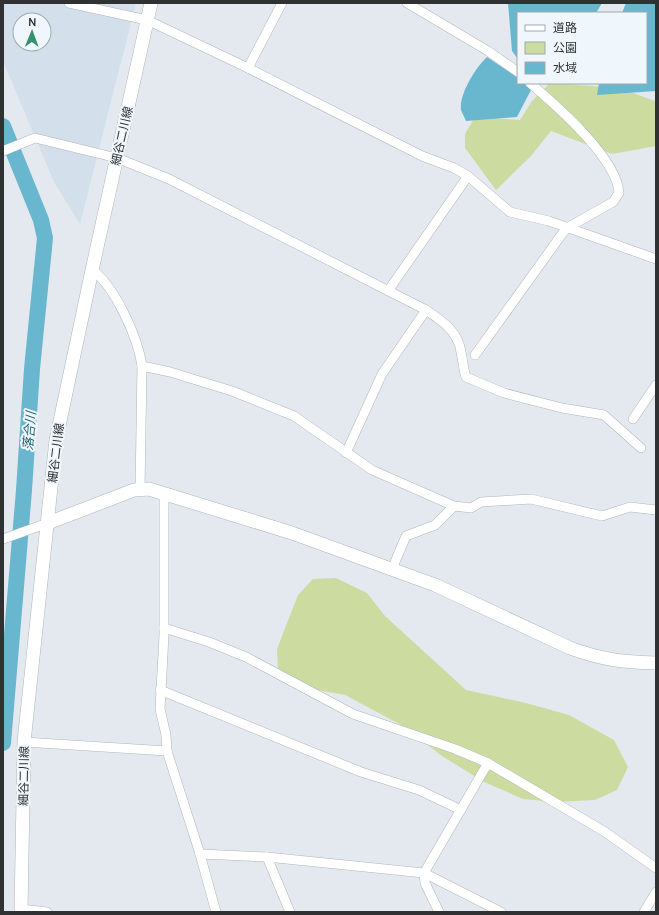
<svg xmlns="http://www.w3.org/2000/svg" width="659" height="915" font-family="Manrope,'Noto Sans JP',sans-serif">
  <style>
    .built { fill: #d3dfea; fill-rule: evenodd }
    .green { fill: #ccdca1 }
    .water { fill: #69b6cf }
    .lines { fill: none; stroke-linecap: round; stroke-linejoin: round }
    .river { stroke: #69b6cf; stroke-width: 16 }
    .street-casing { stroke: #b0b6bb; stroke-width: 10 }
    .secondary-casing { stroke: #b0b6bb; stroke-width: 14 }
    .street { stroke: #fff; stroke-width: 9 }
    .secondary { stroke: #fff; stroke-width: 13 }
    .labels { text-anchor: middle; stroke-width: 4; stroke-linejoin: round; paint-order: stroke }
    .street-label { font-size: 12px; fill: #2f3133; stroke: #f0f7fc }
    .water-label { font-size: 13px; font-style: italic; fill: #1f5d6f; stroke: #f0f7fc }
  </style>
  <rect width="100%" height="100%" fill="#e3e9ef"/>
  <path class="built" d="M3,3H136L80,224L54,182L3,61ZM20,20H44V44H20Z"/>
  <g class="green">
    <path d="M550,83L619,88L655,101L656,146L612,154L551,131L531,156L496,190L465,148V134L475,117L520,120L532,101Z"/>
    <path d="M336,578L367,593L385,616L466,690L526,703L569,715L614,740L628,767L617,790L595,800L555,802L523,799L484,782L442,756L403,726L345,695L306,688L278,672L277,649L298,595L313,579Z"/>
  </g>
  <g class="water">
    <path d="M508,3H602L596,13H518V59L512,51Z"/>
    <path d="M626,3H656V91L597,95L599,83H646V13H622Z"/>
    <path d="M487,57L518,78V83H525L532,88L517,117L466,121C465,118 462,113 461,110C459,94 476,67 487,57Z"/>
  </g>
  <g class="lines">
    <path class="river" d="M3,126L41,220L45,238L32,369L24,490L3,743"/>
    <defs>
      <g id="street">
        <path d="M69,3L147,20L248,68L422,156L454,168L468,176L510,212L549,221L656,259"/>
        <path d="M407,3L488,51L518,72"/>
        <path d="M248,68L282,3"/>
        <path d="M3,151L35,138L117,158L169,179L426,310C442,321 458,331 461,352C463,361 463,368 466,377L504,393L562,408L604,415L641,448"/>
        <path d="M92,270C115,286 138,338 142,366L140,490"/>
        <path d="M388,291L468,176"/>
        <path d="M475,355L562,234L567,228L613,202L619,193C617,158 557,106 530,83"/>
        <path d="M142,366L170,372L232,391L294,416L372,470L454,506L471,508L481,502L531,499L602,516L630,507L656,510"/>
        <path d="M633,419L656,385"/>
        <path d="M346,453L382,374L426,310"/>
        <path d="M164,493V635L160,709L166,735L167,751L200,854L216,912"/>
        <path d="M3,539L48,523"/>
        <path d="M392,569L406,536L435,525L454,506"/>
        <path d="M164,628L209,642L246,657L353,714L455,749L488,763L605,832L656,868"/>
        <path d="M160,690L361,772L419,790L461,810"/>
        <path d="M24,742L167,751"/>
        <path d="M200,854L267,857L424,873L501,912"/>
        <path d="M267,857L290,912"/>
        <path d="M21,909L47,912"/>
        <path d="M439,912L425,883L424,873L488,763"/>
        <path d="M644,912L656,892"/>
      </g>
      <g id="secondary">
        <path d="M48,523L134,490L149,489L292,533L435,585L570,648C603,660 622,662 656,663"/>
        <path d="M21,912L24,742L56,440L92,270L151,3"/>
      </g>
    </defs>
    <use href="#street" class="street-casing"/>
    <use href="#secondary" class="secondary-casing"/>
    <use href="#street" class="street"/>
    <use href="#secondary" class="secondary"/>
  </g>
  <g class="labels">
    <g class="street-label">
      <text transform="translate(122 136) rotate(-77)" y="4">細谷二川線</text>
      <text transform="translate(56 453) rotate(-83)" y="4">細谷二川線</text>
      <text transform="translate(24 776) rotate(-89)" y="4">細谷二川線</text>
    </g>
    <g class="water-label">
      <text transform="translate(29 431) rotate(-85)" y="5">落合川</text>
    </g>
  </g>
  <rect width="659" height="915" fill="none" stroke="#2f3133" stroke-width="8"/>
  <rect x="517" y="12" width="130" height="72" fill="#f0f7fc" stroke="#a3a8ac"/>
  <rect x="525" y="25" width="20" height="6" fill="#ffffff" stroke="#a3a8ac"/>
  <text x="553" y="32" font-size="12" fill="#2f3133">道路</text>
  <rect x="525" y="42" width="20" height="12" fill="#ccdca1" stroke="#a3a8ac"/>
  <text x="553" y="52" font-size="12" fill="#2f3133">公園</text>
  <rect x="525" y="62" width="20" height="12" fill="#69b6cf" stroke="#a3a8ac"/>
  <text x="553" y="72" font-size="12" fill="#2f3133">水域</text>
  <g transform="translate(32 32) rotate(1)"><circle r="19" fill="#f0f7fc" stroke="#a3a8ac"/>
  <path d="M0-3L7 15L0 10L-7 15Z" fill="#31926c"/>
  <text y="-6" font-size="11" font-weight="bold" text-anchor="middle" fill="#2f3133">N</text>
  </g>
</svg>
